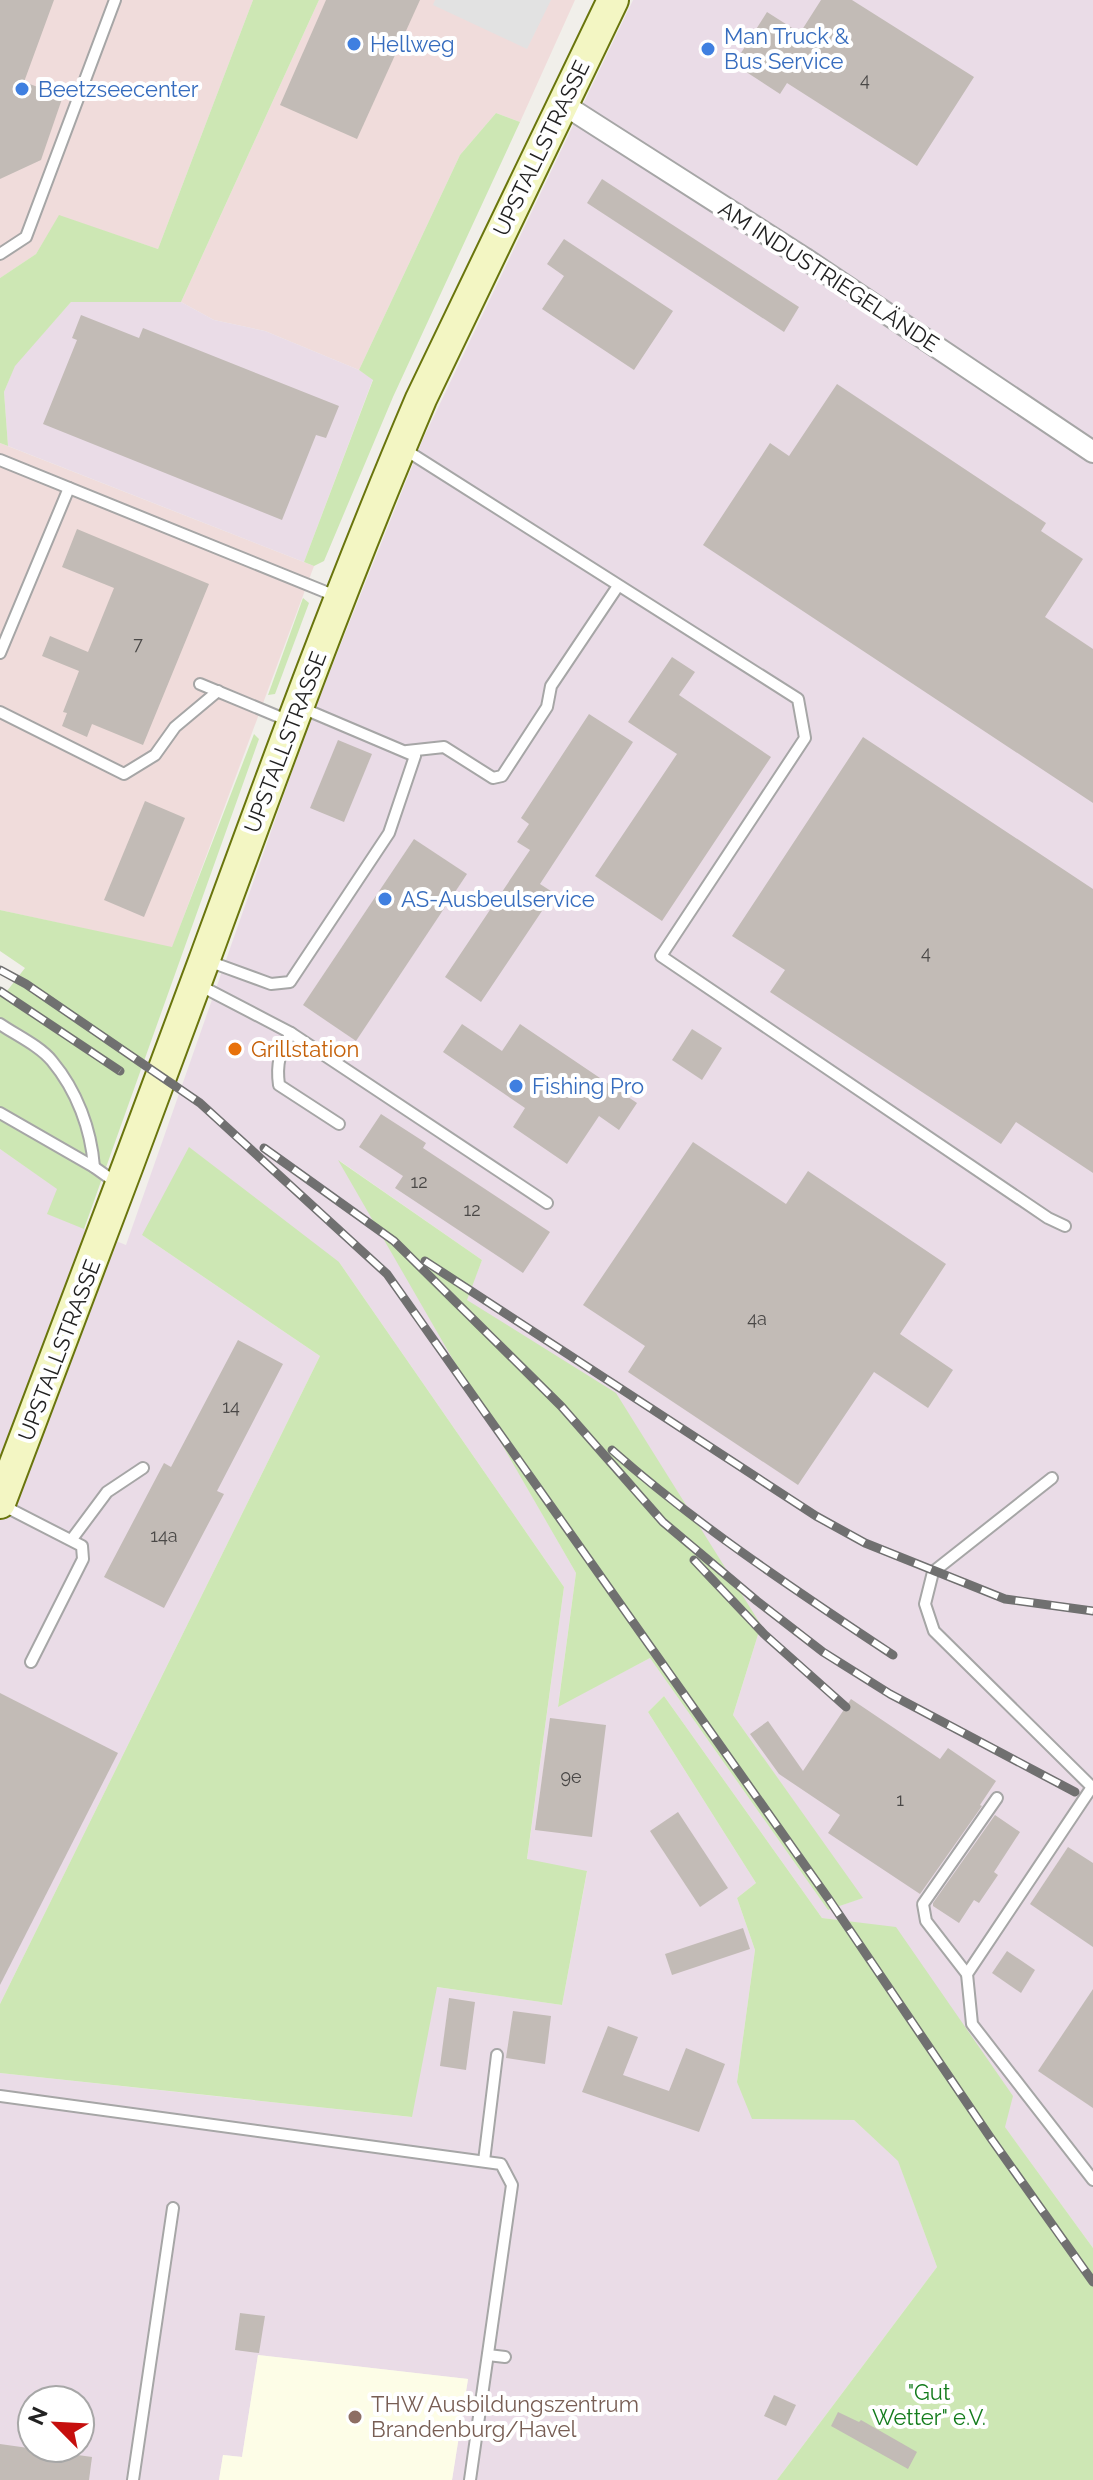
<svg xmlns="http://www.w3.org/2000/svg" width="1093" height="2480" font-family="Raleway,sans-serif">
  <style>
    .commercial { fill: #f0dcdb }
    .industrial { fill: #eadce7; fill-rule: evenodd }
    .education { fill: #fdfde7 }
    .grass { fill: #cde7b4 }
    .parking { fill: #e2e2e2 }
    .building { fill: #c2bbb6 }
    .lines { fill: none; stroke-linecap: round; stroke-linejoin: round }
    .lane-casing { stroke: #a6a6a6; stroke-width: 14 }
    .street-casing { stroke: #a6a6a6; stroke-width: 24 }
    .secondary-casing { stroke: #69750d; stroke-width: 34 }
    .lane { stroke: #fff; stroke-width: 10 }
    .street { stroke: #fff; stroke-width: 20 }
    .secondary { stroke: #f3f6c3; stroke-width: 30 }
    .rail-casing { stroke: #707070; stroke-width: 9 }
    .rail { stroke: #fff; stroke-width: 6; stroke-dasharray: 18; stroke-linecap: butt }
    .shop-dot { fill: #3f7fe0; stroke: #fff; stroke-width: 3 }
    .food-dot { fill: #e8710a; stroke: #fff; stroke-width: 3 }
    .education-dot { fill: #8d6e63; stroke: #fff; stroke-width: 3 }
    .labels { text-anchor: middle; stroke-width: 8; stroke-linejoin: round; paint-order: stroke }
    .number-label { font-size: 18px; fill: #4a4847 }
    .shop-label { font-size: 22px; fill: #366cbe; stroke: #fff; text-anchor: start }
    .street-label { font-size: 22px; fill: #222; stroke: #fff }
    .food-label { font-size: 22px; fill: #c56008; stroke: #fff; text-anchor: start }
    .park-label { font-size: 22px; fill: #147c1d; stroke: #fff }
    .education-label { font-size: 22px; fill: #785e54; stroke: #fff; text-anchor: start }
  </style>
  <rect width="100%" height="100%" fill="#f1efea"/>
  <g class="commercial">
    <path d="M0,0H253L158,249L59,216L36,254L0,278Z"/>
    <path d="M319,0H575L520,122L496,113L460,155L359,370L265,331L214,320L181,302Z"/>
    <path d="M0,443L314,566L172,948L0,910Z"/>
  </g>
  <g class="industrial">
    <path d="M633,0H1093V2248L1004,2126L896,1928L822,1918L664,1696L648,1712L756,1883L737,1898L755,1950L737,2082L854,2120L898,2160L937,2267L777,2480H452L468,2379L258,2355L242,2457L223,2455L219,2480H0V2073L411,2117L436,1987L562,2005L587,1872L527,1860L564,1587L339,1262L142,1235L320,1356L0,2004V1149L58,1189L48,1214L126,1245L308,726L423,439ZM340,1161L482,1260L466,1300L761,1625L733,1715L862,1898L828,1910L650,1658L558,1706L576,1573ZM32,2400H80V2448H32Z"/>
    <path d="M71,302H181L214,320L265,331L359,370L373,379L304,562L8,446L4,392L15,365Z"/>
  </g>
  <path class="education" d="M258,2355L468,2379L452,2480H219L223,2455L242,2457Z"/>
  <g class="grass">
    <path d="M253,0H319L181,302H71L15,366L4,392L8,446L0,443V278L36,254L59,215L158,249Z"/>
    <path d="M496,113L520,122L393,397L324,561L314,566L304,562L373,380L359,370L460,155Z"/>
    <path d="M303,598L309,603L275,694L268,695Z"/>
    <path d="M254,734L259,739L84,1229L47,1214L57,1189L0,1149V994L7,991L25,968L0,951V910L172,947Z"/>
    <path d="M189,1147L339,1262L564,1587L527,1859L587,1871L562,2005L437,1987L412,2117L0,2073V2004L320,1356L142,1235Z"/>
    <path d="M338,1160L482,1260L467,1300L616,1393L761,1625L733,1715L863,1898L828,1910L650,1658L558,1707L576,1573Z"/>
    <path d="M664,1696L822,1918L896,1927L1013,2096L1005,2127L1093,2248V2480H777L937,2267L898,2161L854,2120L752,2119L737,2082L755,1950L737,1898L756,1883L648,1712Z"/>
  </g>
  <path class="parking" d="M435,0H551L527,49L433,5Z"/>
  <g class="building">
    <path d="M0,0H54L24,82L63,96L41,160L0,179Z"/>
    <path d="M326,0H420L357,139L280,105Z"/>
    <path d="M821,0H852L974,77L917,166L787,83L780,94L734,64L767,12L800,33Z"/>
    <path d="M602,179L799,307L784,332L587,203Z"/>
    <path d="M564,239L673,311L634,370L542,309L564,276L547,264Z"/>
    <path d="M81,315L139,338L143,328L339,406L326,438L316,435L282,520L43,424L77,340L72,338Z"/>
    <path d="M837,384L1046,523L1041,531L1083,559L1045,617L1093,649V803L703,545L770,443L789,456Z"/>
    <path d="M77,529L209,584L143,745L92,724L87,737L62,726L67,713L63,712L79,671L42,656L50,636L88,652L114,588L62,567Z"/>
    <path d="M672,657L695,672L679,695L771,757L662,921L595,876L677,754L628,722Z"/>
    <path d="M589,714L633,742L540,884L554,893L481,1002L445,977L530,850L517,842L529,824L521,818Z"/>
    <path d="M863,737L1093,889V1173L1016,1122L1001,1144L770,992L785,970L732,936Z"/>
    <path d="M338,740L372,754L344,822L310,808Z"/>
    <path d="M145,801L185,818L144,917L104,900Z"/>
    <path d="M414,839L467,874L356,1041L303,1005Z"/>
    <path d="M462,1024L502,1051L520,1024L637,1103L619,1130L599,1116L567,1164L513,1127L525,1108L443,1052Z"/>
    <path d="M692,1029L722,1048L702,1080L672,1060Z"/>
    <path d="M381,1114L426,1143L423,1148L550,1232L523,1273L395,1188L403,1176L359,1147Z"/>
    <path d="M693,1142L786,1204L808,1171L946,1264L900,1334L953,1370L928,1408L874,1372L798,1485L628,1372L645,1346L583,1305Z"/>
    <path d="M238,1340L283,1364L217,1491L224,1494L164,1608L104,1577L164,1463L171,1467Z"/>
    <path d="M0,1693L118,1753L0,1985Z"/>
    <path d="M851,1699L940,1759L948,1748L996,1781L980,1805L982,1806L920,1894L828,1833L840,1815L779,1774L750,1734L768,1721L803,1771Z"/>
    <path d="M550,1718L606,1725L592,1837L535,1830Z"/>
    <path d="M678,1812L728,1888L700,1907L650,1831Z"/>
    <path d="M995,1815L1020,1832L994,1872L998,1875L979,1903L974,1900L959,1923L933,1906V1903Z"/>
    <path d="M1068,1847L1093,1863V1947L1030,1904Z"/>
    <path d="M743,1928L750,1949L672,1975L665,1954Z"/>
    <path d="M1007,1951L1035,1970L1021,1993L992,1973Z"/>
    <path d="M1093,1989V2108L1038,2071Z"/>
    <path d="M449,1998L475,2002L466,2070L440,2066Z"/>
    <path d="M513,2011L551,2016L545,2064L506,2058Z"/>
    <path d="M608,2026L638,2037L623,2075L669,2091L686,2048L725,2064L699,2132L582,2092Z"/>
    <path d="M240,2313L265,2316L259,2353L235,2350Z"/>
    <path d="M774,2395L796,2405L786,2426L764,2416Z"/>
    <path d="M838,2412L859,2422L861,2420L917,2452L908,2469L831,2426Z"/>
    <path d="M0,2444L92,2457L89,2480H0Z"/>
  </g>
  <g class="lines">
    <defs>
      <g id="lane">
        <path d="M0,254L26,237L115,0"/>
        <path d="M404,449L798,699L805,738L661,956L1048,1218L1065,1226"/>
        <path d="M0,460L338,597"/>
        <path d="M0,653L69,488"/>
        <path d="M200,684L289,721"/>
        <path d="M0,712L124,774L155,755L175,727L218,691"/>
        <path d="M407,751L444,747L493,778L502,776L547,707L551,686L618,586"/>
        <path d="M208,961L271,984L290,982L389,833L415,756L302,708"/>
        <path d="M197,984L291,1033L547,1203"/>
        <path d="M0,1024C16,1035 40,1046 52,1061C77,1091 91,1129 94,1167"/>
        <path d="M291,1033C280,1052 276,1063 279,1085L339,1124"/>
        <path d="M0,1113L94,1167L118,1184"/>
        <path d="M1052,1478L933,1572L925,1604L934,1631L1093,1788"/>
        <path d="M2,1505L82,1546L83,1559L31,1662"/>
        <path d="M72,1539L107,1492L143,1468"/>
        <path d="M1092,1787L967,1974L972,2024L1093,2180"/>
        <path d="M967,1974L926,1921L923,1904L997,1798"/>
        <path d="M0,2096L501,2164L512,2185L470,2480"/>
        <path d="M484,2161L497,2055"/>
        <path d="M488,2355L505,2357"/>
        <path d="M133,2480L173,2208"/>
      </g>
      <path id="street" d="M563,104L804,258L1093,452"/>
      <path id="secondary" d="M0,1503C69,1323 137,1142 204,961C273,773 342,584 421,399L613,0"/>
    </defs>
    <use href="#lane" class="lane-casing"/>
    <use href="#street" class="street-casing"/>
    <use href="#secondary" class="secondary-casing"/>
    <use href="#lane" class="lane"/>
    <use href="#street" class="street"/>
    <use href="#secondary" class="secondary"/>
    <defs>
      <g id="rail">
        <path d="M0,970L26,984L200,1103L387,1274L828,1898L990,2137L1093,2282"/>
        <path d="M0,991L120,1071"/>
        <path d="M264,1148L394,1241L561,1406L663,1522L757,1601L823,1652L890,1694L1075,1792"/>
        <path d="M425,1261L816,1516L865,1543L1005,1599L1093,1611"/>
        <path d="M612,1450C699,1527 797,1591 893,1655"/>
        <path d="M694,1560L764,1634L846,1707"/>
      </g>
    </defs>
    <use href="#rail" class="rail-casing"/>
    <use href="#rail" class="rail"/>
  </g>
  <g class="shop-dot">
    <circle cx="354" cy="44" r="8"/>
    <circle cx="708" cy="49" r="8"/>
    <circle cx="22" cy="89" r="8"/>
    <circle cx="385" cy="899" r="8"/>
    <circle cx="516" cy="1086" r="8"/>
  </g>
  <circle class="food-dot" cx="235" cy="1049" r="8"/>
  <circle class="education-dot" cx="355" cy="2417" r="8"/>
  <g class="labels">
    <g class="number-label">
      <text x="865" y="86">4</text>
      <text x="138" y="650">7</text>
      <text x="926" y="959">4</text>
      <text x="419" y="1188">12</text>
      <text x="472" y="1216">12</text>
      <text x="757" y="1325">4a</text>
      <text x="231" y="1413">14</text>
      <text x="164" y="1542">14a</text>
      <text x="571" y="1783">9e</text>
      <text x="900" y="1806">1</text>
    </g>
    <g class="shop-label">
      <text x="724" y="44">Man Truck &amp;<tspan x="724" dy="25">Bus Service</tspan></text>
      <text x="370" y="52">Hellweg</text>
      <text x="38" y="97">Beetzseecenter</text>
      <text x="401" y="907">AS-Ausbeulservice</text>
      <text x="532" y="1094">Fishing Pro</text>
    </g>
    <g class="street-label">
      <text transform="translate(541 148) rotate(-64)" y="8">UPSTALLSTRASSE</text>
      <text transform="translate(829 276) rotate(33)" y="8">AM INDUSTRIEGELÄNDE</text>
      <text transform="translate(285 742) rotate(-69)" y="8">UPSTALLSTRASSE</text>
      <text transform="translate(59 1350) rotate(-69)" y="8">UPSTALLSTRASSE</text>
    </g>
    <g class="food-label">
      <text x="251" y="1057">Grillstation</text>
    </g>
    <g class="park-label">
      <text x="929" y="2400">"Gut<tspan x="929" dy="25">Wetter" e.V.</tspan></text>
    </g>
    <g class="education-label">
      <text x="371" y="2412">THW Ausbildungszentrum<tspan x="371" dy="25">Brandenburg/Havel</tspan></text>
    </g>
  </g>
  <g transform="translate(56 2424) rotate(294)"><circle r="38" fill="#ffffff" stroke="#a7a7a7" stroke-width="2"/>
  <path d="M0-6L14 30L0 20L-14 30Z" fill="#c60f0e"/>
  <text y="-12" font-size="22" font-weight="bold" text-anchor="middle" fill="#222222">N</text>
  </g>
</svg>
